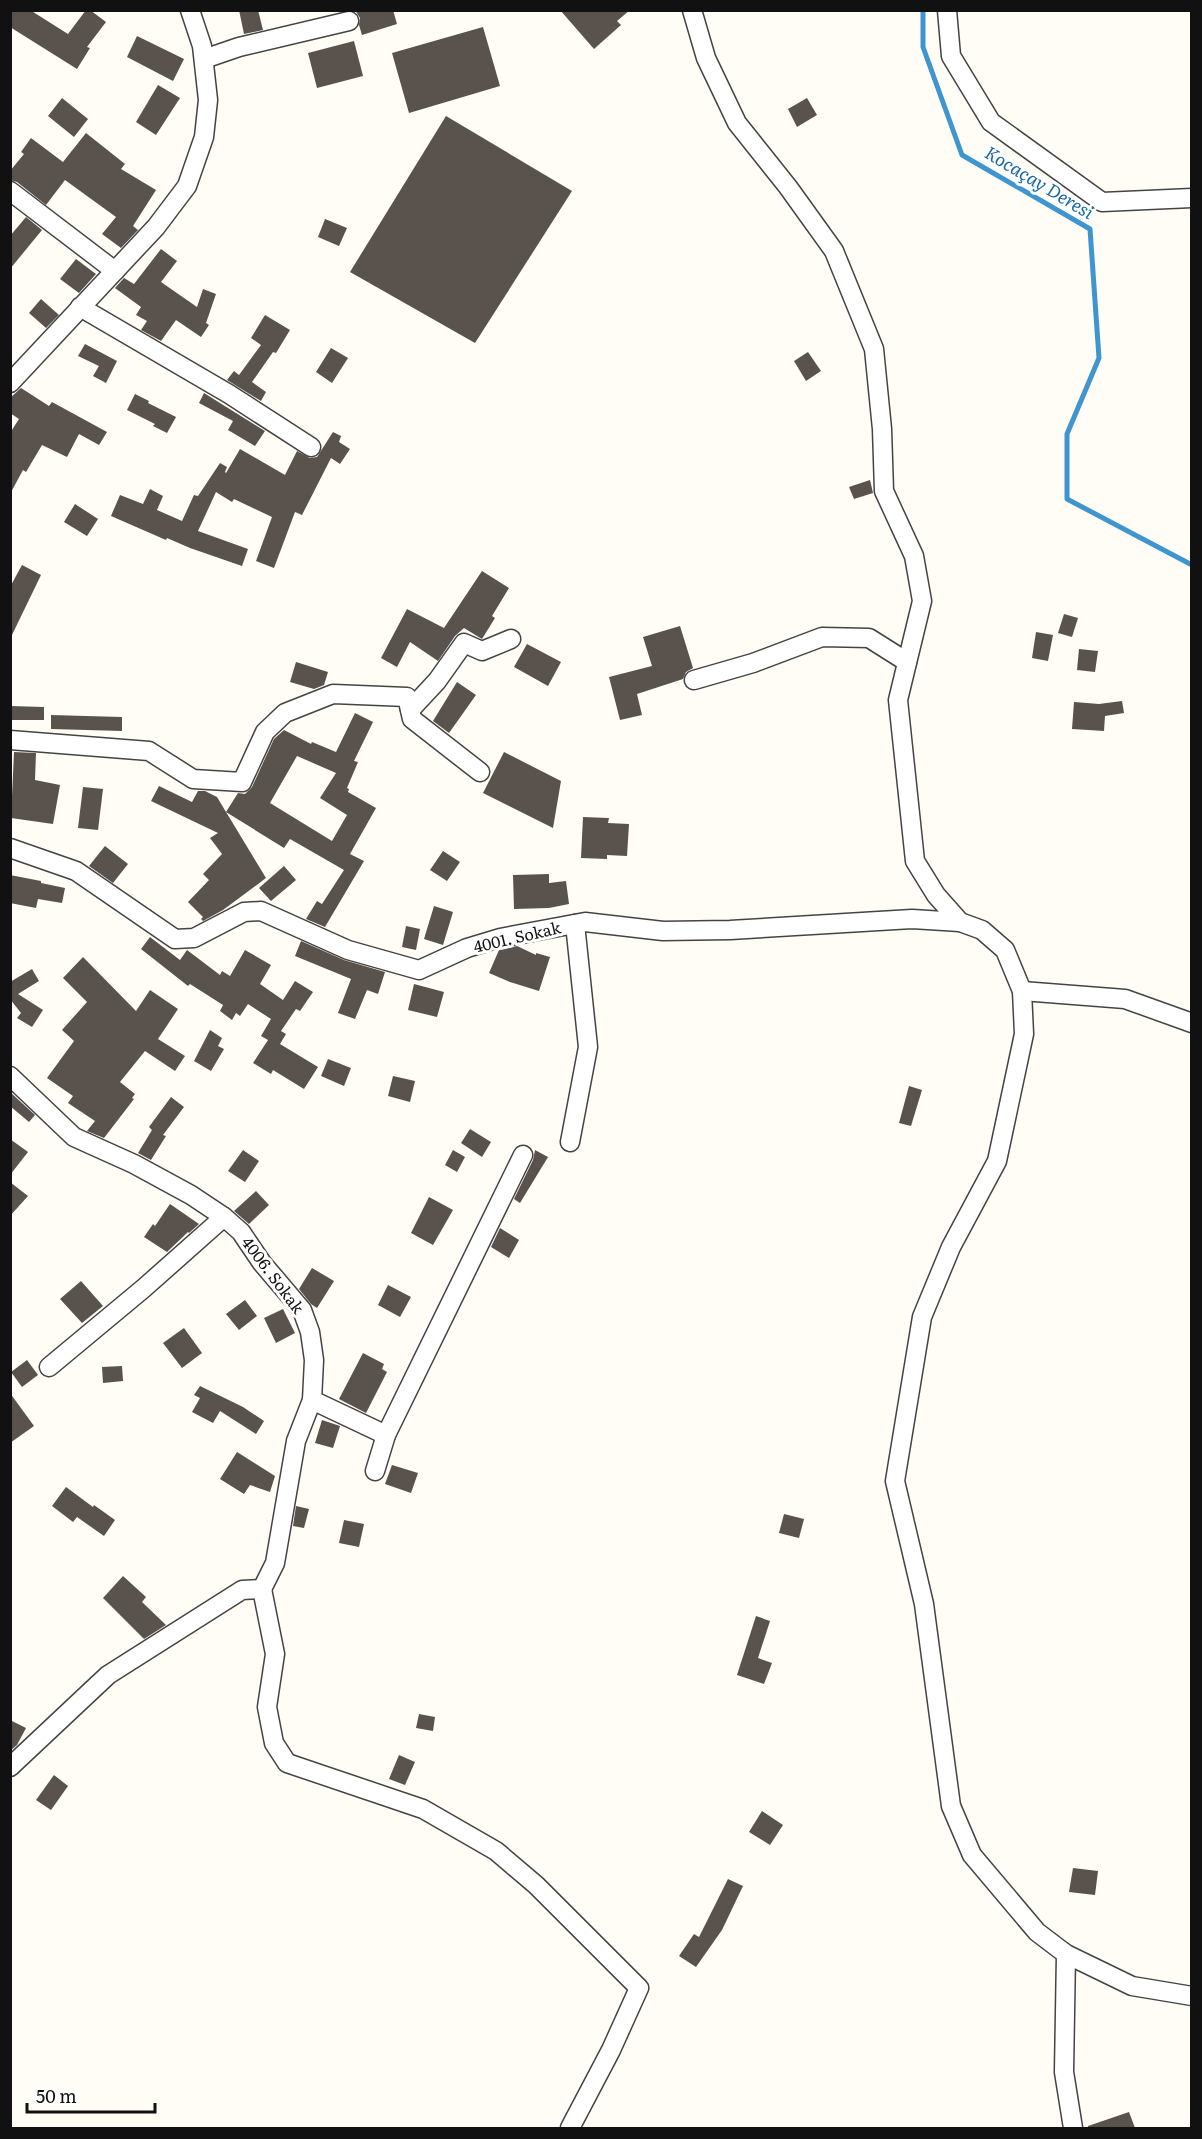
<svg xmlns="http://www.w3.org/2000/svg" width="1202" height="2139" font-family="Literata,serif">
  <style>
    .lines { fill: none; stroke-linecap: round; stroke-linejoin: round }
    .stream { stroke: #3f96cf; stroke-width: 5 }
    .building { fill: #5a524d; fill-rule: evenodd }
    .minor-casing { stroke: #444; stroke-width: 21 }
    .minor { stroke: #fff; stroke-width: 18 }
    .labels { text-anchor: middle; stroke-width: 6; stroke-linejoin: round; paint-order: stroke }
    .street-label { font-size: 16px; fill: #111; stroke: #fff }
    .water-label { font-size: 18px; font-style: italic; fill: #1768a6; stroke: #fff }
  </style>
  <rect width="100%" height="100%" fill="#fffdf5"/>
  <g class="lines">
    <path class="stream" d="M923,10V47L962,155L1090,229L1099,358L1067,434V499L1192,565"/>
  </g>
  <g class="building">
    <path d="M10,10H30L68,34L86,10H90L106,22L87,47L90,48L77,69L10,27Z"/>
    <path d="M239,10H258L263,30L244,34Z"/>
    <path d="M355,10H393L397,24L362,35L359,25L360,18Z"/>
    <path d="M560,10H630L617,21L621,25L594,49Z"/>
    <path d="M483,27L500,86L409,113L392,53Z"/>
    <path d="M137,36L184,59L173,81L127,57Z"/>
    <path d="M354,41L363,76L317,88L308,53Z"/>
    <path d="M158,85L180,98L156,135L136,122Z"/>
    <path d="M62,98L88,119L74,137L48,116Z"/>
    <path d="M807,98L817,115L797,127L788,109Z"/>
    <path d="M446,116L572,191L475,343L350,272Z"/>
    <path d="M86,133L125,164L121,169L156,190L133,226L138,230L121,248L102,234L116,217L65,180L46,205L17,182L10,180V171L24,154L21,152L31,138L63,162Z"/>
    <path d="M26,217L42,230L10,269V236Z"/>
    <path d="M325,219L347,228L339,246L318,237Z"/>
    <path d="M161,249L177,261L161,282L197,307L203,289L216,294L206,323L209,325L201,337L176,320L161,341L141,330L147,321L136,315L141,307L115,288L124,278L134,284Z"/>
    <path d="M76,259L96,274L79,293L60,279Z"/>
    <path d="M41,299L59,315L46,328L29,313Z"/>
    <path d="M265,315L290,330L276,353L273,352L252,382L266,392L261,401L227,380L234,371L239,375L261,345L251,338Z"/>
    <path d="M85,344L117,361L106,383L93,376L99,366L78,356Z"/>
    <path d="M331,348L348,358L332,383L316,372Z"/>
    <path d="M808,352L821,371L806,381L794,361Z"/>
    <path d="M21,388L49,406L52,402L107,432L99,445L79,434L67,457L42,445L26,472L23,470L10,494V433L19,419L10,413V398Z"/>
    <path d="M204,393L265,431L255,446L228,430L233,421L199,403Z"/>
    <path d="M135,394L149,401L148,403L176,417L167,433L153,426L155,424L127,410Z"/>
    <path d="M333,432L341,436L339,442L350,449L340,464L331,458L302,515L295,512L274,568L256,561L272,517L234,499L232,502L216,492L198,531L248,549L242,566L190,548L167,538L166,540L111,516L120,495L143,504L150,489L163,496L157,510L182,521L194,495L198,496L220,463L227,467L225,472L226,473L240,449L285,475L297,451L310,458L317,457Z"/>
    <path d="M870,480L873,493L854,499L849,487Z"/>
    <path d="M75,504L98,519L87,536L64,522Z"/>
    <path d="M22,565L41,575L10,639V587Z"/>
    <path d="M482,571L509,588L492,616L495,618L482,639L464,628L455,636L438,661L410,642L397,667L381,658L407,609L444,628Z"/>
    <path d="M1064,614L1078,618L1072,637L1058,633Z"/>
    <path d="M680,626L693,668L686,672L683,679L637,694L642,715L620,720L609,677L652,666L643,637Z"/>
    <path d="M1036,632L1053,635L1048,661L1032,658Z"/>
    <path d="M527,644L561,662L548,686L514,667Z"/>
    <path d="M1079,649L1098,651L1095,672L1077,670Z"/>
    <path d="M296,662L328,672L324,685L314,689L290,682Z"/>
    <path d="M457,682L476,695L449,733L433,721Z"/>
    <path d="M1122,701L1124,713L1105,716L1104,731L1072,729L1074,702L1099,704Z"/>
    <path d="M10,706L44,707V720H10Z"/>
    <path d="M355,713L373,722L354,761L358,762L347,788L349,789L348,792L376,808L350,854L364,861L325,927L306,919L317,901L322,904L344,870L290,839L284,848L226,812L266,878L223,910L203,921L201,919L203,917L188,902L209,880L203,874L222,854L210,838L218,833L151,801L159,786L192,802L198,791H205L217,797L226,812L238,793L245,794L252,787L274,739L284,730L311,744L312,742L336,752ZM297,756L336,773L320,798L347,815L332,841L270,803Z"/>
    <path d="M51,715L122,717V731L51,729Z"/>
    <path d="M14,752L36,753L35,780L60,785L53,824L11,818Z"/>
    <path d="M504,752L561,781L553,828L483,793Z"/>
    <path d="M83,787L103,789L98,830L78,828Z"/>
    <path d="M583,817L609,818L608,823L629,824L627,856L607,855V859L581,858Z"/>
    <path d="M105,846L128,864L113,883L89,866Z"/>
    <path d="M443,851L460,862L447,881L430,870Z"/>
    <path d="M284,866L296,880L271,901L259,888Z"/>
    <path d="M549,874V883L566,881L569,904L549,908L514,909L513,875Z"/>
    <path d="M10,875L41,881V883L65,888L62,903L38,899L36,908L10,903Z"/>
    <path d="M434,906L453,912L443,945L424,939Z"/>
    <path d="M406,926L420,929L416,950L402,947Z"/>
    <path d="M150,937L180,960L187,950L220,975L222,971L230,976L245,950L271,965L260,984L283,1000L295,981L313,992L300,1011L296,1009L281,1031L286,1034L280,1044L318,1067L304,1089L273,1070L271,1074L253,1063L268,1040L261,1036L271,1019L248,1004L240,1016L236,1013L232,1020L220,1011L223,1005L190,984L188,986L141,949Z"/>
    <path d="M301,941L344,960L385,972L378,994L367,990L355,1019L338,1013L351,979L295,956Z"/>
    <path d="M517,946L536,955V953L550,957L539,991L510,982L489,973L499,950Z"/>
    <path d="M83,957L136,1011L150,990L178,1009L158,1039L185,1056L175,1071L145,1051L120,1082L135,1094L132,1098L134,1099L104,1138L87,1131L95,1121L68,1103L73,1096L47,1078L74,1041L62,1030L87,1002L63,978Z"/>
    <path d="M32,969L39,981L18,994L43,1010L32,1027L17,1018L21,1013L10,999V982Z"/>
    <path d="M414,984L444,992L437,1017L408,1010Z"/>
    <path d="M210,1030L222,1038L218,1046L224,1049L211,1071L194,1061Z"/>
    <path d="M328,1059L351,1068L344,1086L321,1076Z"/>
    <path d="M393,1076L415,1081L410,1102L388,1096Z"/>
    <path d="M909,1086L922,1090L911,1126L899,1123Z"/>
    <path d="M10,1092L35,1115L29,1122L10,1106Z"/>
    <path d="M171,1097L184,1107L163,1135L166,1136L151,1160L138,1153L152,1130L149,1127Z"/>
    <path d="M470,1129L491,1142L482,1157L461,1143Z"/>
    <path d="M10,1139L28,1152L10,1175Z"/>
    <path d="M243,1150L259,1161L245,1182L228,1171Z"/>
    <path d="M453,1150L465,1157L457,1172L445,1165Z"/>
    <path d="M535,1150L548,1157L520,1203L514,1199L533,1160Z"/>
    <path d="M10,1182L28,1196L10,1216Z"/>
    <path d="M256,1191L269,1205L249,1224L234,1211Z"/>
    <path d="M429,1197L453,1210L433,1245L411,1233Z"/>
    <path d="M170,1204L199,1224L189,1233L188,1232L167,1252L144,1237L153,1224L155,1226Z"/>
    <path d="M500,1228L519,1240L509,1258L491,1247Z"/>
    <path d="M312,1268L334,1281L317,1308L311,1304L299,1289Z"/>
    <path d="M81,1281L103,1306L82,1323L60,1299Z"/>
    <path d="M388,1285L411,1297L400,1317L378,1305Z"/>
    <path d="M245,1300L257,1316L239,1330L226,1314Z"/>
    <path d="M283,1309L295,1333L276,1343L264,1318Z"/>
    <path d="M184,1328L202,1353L182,1368L163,1343Z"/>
    <path d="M363,1353L384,1364L382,1369L387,1372L366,1413L339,1399Z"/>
    <path d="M27,1360L38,1375L22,1387L11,1372Z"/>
    <path d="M122,1366L123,1381L103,1383L102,1367Z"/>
    <path d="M200,1386L243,1407L264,1421L256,1434L220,1411L213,1423L192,1412L200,1398L194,1395Z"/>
    <path d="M10,1393L34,1426L10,1443Z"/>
    <path d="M322,1420L340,1426L333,1448L315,1443Z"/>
    <path d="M237,1452L275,1476L270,1492L250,1485L244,1494L220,1479Z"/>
    <path d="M392,1465L418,1473L411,1493L385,1484Z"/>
    <path d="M66,1487L93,1507L94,1505L115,1520L104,1536L77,1517L73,1522L52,1506Z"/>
    <path d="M296,1506L309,1509L304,1528L293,1526Z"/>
    <path d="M784,1514L804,1519L799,1538L779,1533Z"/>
    <path d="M344,1520L364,1524L359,1547L339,1543Z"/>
    <path d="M123,1576L146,1597L142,1602L166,1625L144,1639L103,1598Z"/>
    <path d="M756,1616L770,1621L758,1658L772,1663L764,1684L737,1675Z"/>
    <path d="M419,1714L435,1717L433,1731L416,1728Z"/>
    <path d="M10,1720L26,1728L17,1745L10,1751Z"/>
    <path d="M399,1755L415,1762L405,1785L389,1779Z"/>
    <path d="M54,1775L68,1786L51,1810L36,1800Z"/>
    <path d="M762,1811L783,1825L770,1845L749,1832Z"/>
    <path d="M1073,1868L1098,1871L1095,1895L1069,1892Z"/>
    <path d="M728,1879L743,1886L722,1930L696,1967L679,1956L694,1934L699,1937Z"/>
    <path d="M1129,2112L1135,2128H1088V2126Z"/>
  </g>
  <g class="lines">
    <defs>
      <g id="minor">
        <path d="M692,10L706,58L737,123L788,187L834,251L874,349L882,429L884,491L914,556L922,601L898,700L915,861L936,895L960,922L982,930L1005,950L1022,991L1024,1034L997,1161L951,1247L922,1317L895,1481L924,1604L951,1806L972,1855L1037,1932L1066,1954L1132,1986L1192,1996"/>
        <path d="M947,10L951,56L991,122L1102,202L1192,198"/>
        <path d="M204,59L239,47L349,21"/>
        <path d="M10,191L115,271"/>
        <path d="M80,307L229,394L311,447"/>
        <path d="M10,383L156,227L187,186L204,137L208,100L202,46L190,10"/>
        <path d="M694,680L753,663L822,637L869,638L907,662"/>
        <path d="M410,710L437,681L464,643L482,651L511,639"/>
        <path d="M10,740L149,751L193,779L242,782L265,732L285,713L333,694L407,697L412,719L480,772"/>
        <path d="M10,848L76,871L175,939L194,938L244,912L261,911L348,950L419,970L467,948L500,938L585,922L663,931L730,930L912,919L960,922"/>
        <path d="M1022,991L1125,999L1192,1023"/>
        <path d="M10,1076L74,1137L134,1164L191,1195L224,1217L241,1232L262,1263L302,1310L310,1332L314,1360L312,1400L296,1441L275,1563L262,1589"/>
        <path d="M570,1142L588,1047L575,924"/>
        <path d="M49,1367L144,1288L224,1217"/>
        <path d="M312,1400L386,1435"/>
        <path d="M375,1471L386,1435L523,1155"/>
        <path d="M262,1589L275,1654L267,1707L274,1743L287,1763L423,1809L496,1851L536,1885L639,1988L611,2050L570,2128"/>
        <path d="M10,1767L108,1675L242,1590L262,1589"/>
        <path d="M1066,1954L1064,2072L1073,2128"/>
      </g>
    </defs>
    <use href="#minor" class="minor-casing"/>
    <use href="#minor" class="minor"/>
  </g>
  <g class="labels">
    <g class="street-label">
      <text transform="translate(517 937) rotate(-13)" y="6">4001. Sokak</text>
      <text transform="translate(273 1275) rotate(53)" y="6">4006. Sokak</text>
    </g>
    <g class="water-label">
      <text transform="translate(1039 183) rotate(31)" y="6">Kocaçay Deresi</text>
    </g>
  </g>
  <rect width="1202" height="2139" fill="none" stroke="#111111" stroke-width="24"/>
  <path d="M27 2103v9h128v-9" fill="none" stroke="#111111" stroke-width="3"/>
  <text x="36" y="2103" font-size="18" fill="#111111" stroke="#ffffff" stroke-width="4.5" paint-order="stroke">50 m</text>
</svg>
